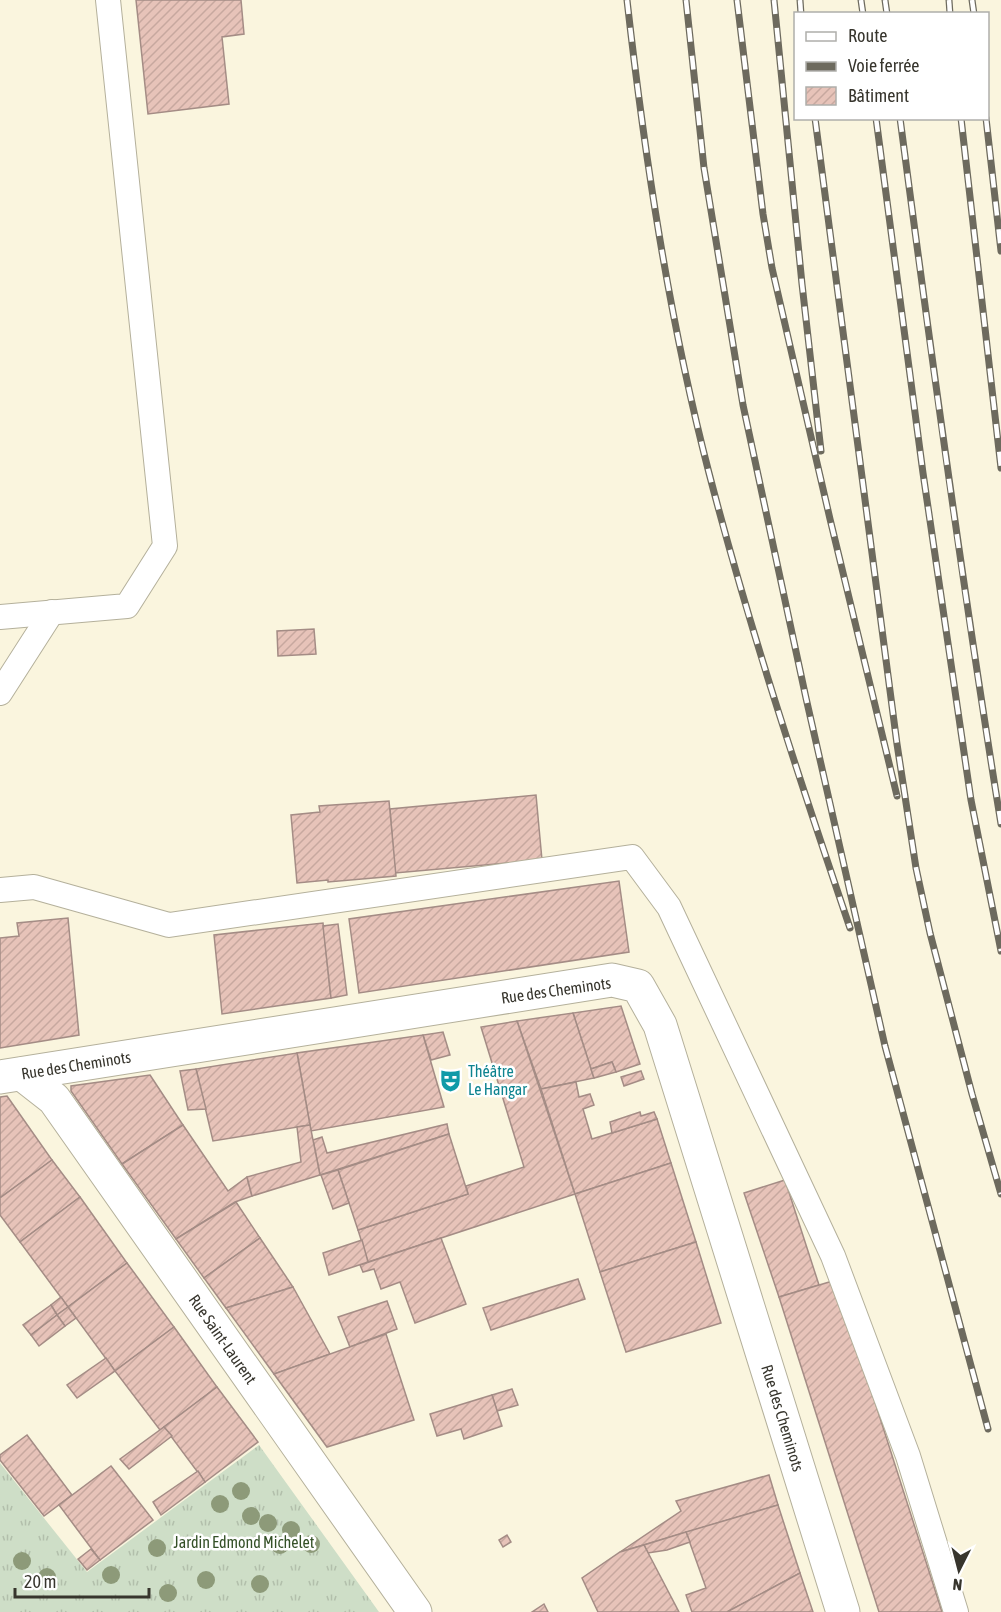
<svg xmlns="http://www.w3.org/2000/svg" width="1001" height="1612" font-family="'Asap Condensed',sans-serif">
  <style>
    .grass { fill: url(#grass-tufts) }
    .building { fill: url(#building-hatch); stroke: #a48c85; stroke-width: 1.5 }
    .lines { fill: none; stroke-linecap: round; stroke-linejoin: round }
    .lane-casing { stroke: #b4b09b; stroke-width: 26 }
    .street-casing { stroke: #b4b09b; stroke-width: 35 }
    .lane { stroke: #fff; stroke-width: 24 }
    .street { stroke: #fff; stroke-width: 33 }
    .rail-casing { stroke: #6d6a5e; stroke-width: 7 }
    .rail { stroke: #fff; stroke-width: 4.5; stroke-dasharray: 14; stroke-linecap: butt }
    .tree { fill: #8d9a79 }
    .labels { text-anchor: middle; stroke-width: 5; stroke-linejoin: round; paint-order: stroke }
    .street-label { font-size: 16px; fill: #37352d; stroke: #fff }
    .culture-label { font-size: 16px; fill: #0d838f; stroke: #fff; text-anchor: start }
    .park-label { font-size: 16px; fill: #345027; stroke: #fff }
  </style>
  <defs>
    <pattern id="grass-tufts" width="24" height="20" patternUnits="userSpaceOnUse" patternTransform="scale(1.5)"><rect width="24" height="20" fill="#cedec7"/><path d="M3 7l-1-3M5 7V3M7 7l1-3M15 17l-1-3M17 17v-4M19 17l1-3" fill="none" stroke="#b2bfab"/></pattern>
    <pattern id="building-hatch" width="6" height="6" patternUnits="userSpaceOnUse" patternTransform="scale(1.5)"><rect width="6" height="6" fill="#e7c3b9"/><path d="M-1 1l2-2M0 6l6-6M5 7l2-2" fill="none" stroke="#c7a89f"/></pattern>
  </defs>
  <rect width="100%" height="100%" fill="#faf5de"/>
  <path class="grass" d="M259,1445L379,1612H0V1463L87,1572Z"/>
  <g class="building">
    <path d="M136,0H241L244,34L222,37L229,104L148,114Z"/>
    <path d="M314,629L316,654L278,656L277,631Z"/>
    <path d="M536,795L542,860L395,873L390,809Z"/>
    <path d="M389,801L396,876L328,882V880L297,883L291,815L320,812L319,806Z"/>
    <path d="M619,881L629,952L359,993L349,919Z"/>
    <path d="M68,918L79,1035L0,1048V938L19,936L17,923Z"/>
    <path d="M323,923L331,998L222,1014L214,935Z"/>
    <path d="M338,924L347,995L331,998L323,926Z"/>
    <path d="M621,1006L640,1064L616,1072L612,1062L591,1069L573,1013Z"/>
    <path d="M573,1013L594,1078L541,1089L517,1021Z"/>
    <path d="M517,1021L575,1194L368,1262L358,1230L468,1194L466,1186L524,1167L481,1027Z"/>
    <path d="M443,1032L450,1055L431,1060L423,1035Z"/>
    <path d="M423,1035L444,1107L311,1131L297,1053Z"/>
    <path d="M297,1053L310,1125L213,1141L196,1069Z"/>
    <path d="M612,1062L616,1072L594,1078L591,1069Z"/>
    <path d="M196,1069L206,1109L188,1110L180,1071Z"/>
    <path d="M641,1071L644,1079L624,1086L621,1077Z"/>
    <path d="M150,1075L183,1125L122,1164L71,1091V1086Z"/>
    <path d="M576,1082L579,1097L590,1094L594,1105L583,1109L592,1139L657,1119L671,1163L575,1194L541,1089Z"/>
    <path d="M7,1096L52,1160L0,1198V1097Z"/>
    <path d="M640,1112L641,1116L654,1112L657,1119L612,1133L610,1122Z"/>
    <path d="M447,1124L449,1134L320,1175L313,1140L322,1137L327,1153Z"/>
    <path d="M183,1125L228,1191L247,1177L252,1196L235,1202L176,1239L122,1164Z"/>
    <path d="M310,1125L320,1175L252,1196L247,1177L301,1162L297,1127Z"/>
    <path d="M449,1134L468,1194L358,1230L338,1170Z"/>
    <path d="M52,1160L80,1197L20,1242L0,1215V1198Z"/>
    <path d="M671,1163L696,1242L600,1272L575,1194Z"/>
    <path d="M338,1170L349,1203L333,1209L321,1175Z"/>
    <path d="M785,1180L819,1285L779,1297L744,1193Z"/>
    <path d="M80,1197L127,1263L68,1307L20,1242Z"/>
    <path d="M236,1202L260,1238L204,1278L176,1239Z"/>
    <path d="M260,1238L293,1287L226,1308L204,1278Z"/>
    <path d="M441,1238L466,1304L415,1323L400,1282L381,1289L374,1269L363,1272L360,1265Z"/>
    <path d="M362,1240L368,1262L329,1275L323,1253Z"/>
    <path d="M696,1242L721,1323L626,1352L600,1272Z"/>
    <path d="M127,1263L174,1327L115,1371L68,1307Z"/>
    <path d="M578,1279L585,1299L491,1330L483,1308Z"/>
    <path d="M836,1280L942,1612H879L779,1297Z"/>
    <path d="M293,1287L330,1354L274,1374L226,1308Z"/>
    <path d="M61,1297L68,1307L57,1315L51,1305Z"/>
    <path d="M387,1301L397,1329L350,1347L338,1317Z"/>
    <path d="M51,1305L57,1315L31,1335L23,1325Z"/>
    <path d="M68,1307L76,1318L65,1326L57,1315Z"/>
    <path d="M57,1315L65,1326L39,1346L31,1335Z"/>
    <path d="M174,1327L217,1387L160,1430L115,1371Z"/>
    <path d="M386,1334L414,1420L327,1447L274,1374Z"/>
    <path d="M106,1358L115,1371L77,1398L67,1385Z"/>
    <path d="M217,1387L258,1442L205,1482L164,1427Z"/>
    <path d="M512,1389L518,1405L497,1411L492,1395Z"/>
    <path d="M492,1395L502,1426L464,1439L461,1429L437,1436L430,1414Z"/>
    <path d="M164,1427L172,1436L129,1469L120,1459Z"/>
    <path d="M27,1435L72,1495L44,1516L0,1460V1455Z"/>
    <path d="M111,1466L153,1520L100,1560L59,1505Z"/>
    <path d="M198,1471L205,1482L161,1515L153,1502Z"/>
    <path d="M769,1475L778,1505L620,1552L681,1511L676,1501Z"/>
    <path d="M778,1505L800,1573L727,1612H692L686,1595L706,1588L686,1532Z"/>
    <path d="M686,1532L690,1542L667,1550L648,1553L644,1545Z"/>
    <path d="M507,1535L511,1542L503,1547L499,1540Z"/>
    <path d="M644,1545L679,1612H598L582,1578L620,1552Z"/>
    <path d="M91,1549L100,1560L87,1570L78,1559Z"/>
    <path d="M800,1573L813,1612H727Z"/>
    <path d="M544,1604L548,1612H532Z"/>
  </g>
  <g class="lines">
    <defs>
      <g id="lane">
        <path d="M0,617L127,606L165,546L108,0"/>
        <path d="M0,693L52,612"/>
        <path d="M0,890L34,887L169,925L632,857L669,907L833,1256L908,1456L956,1612"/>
      </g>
      <g id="street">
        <path d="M22,1074L54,1099L415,1612"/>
        <path d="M0,1077L612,980L638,986L660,1025L843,1612"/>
      </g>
    </defs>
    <use href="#lane" class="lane-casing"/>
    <use href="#street" class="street-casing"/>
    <use href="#lane" class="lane"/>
    <use href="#street" class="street"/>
    <defs>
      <g id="rail">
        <path d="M627,0C645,159 669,319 709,473C749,627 799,778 850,928"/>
        <path d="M686,0L704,168L743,405L806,698L885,1046L988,1429"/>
        <path d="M737,0L763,214L772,268L830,519L897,796"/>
        <path d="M774,0L802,284L821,451"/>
        <path d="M800,0L801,14"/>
        <path d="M861,0L863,14"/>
        <path d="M885,0L887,14"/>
        <path d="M949,0L950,14"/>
        <path d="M972,0L974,14"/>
        <path d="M815,118L897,744L916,868L930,933L972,1094L1001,1194"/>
        <path d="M876,118L923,473L971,800L1001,951"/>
        <path d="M900,118C931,354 963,590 1001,824"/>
        <path d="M961,118L1001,468"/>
        <path d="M986,118L1001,251"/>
      </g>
    </defs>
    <use href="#rail" class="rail-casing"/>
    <use href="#rail" class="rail"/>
  </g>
  <g class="tree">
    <circle cx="241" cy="1491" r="9"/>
    <circle cx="220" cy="1504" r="9"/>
    <circle cx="251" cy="1516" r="9"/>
    <circle cx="268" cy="1523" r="9"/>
    <circle cx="291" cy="1530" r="9"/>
    <circle cx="311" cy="1544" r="9"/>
    <circle cx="280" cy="1545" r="9"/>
    <circle cx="157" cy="1548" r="9"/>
    <circle cx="22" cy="1561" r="9"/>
    <circle cx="111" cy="1575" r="9"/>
    <circle cx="47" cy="1577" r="9"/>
    <circle cx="206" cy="1580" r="9"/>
    <circle cx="260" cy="1584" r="9"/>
    <circle cx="168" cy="1593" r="9"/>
  </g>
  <defs>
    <symbol id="theatre-bare" viewBox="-9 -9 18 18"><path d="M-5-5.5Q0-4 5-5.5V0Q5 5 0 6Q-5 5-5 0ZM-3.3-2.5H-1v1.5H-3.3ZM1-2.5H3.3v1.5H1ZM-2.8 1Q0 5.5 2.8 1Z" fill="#0f9aa8" stroke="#fff" stroke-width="2.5" paint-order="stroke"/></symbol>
  </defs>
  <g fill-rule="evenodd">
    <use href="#theatre-bare" x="434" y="1064" width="33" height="33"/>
  </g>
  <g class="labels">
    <g class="street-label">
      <text transform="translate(556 990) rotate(-8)" y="6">Rue des Cheminots</text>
      <text transform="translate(76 1065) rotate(-9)" y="6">Rue des Cheminots</text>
      <text transform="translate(223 1339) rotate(55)" y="6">Rue Saint-Laurent</text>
      <text transform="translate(783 1418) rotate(73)" y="6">Rue des Cheminots</text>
    </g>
    <g class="culture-label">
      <text x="468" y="1077">Théâtre<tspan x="468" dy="18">Le Hangar</tspan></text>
    </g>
    <g class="park-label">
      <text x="244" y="1548">Jardin Edmond Michelet</text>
    </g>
  </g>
  <rect x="794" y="12" width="195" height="108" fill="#ffffff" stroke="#afaeab" stroke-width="1.5"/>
  <rect x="806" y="32" width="30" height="9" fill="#ffffff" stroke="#afaeab" stroke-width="1.5"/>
  <text x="848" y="42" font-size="18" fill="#37352d">Route</text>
  <rect x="806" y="62" width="30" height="9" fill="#6d6a5e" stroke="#afaeab" stroke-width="1.5"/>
  <text x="848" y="72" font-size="18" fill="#37352d">Voie ferrée</text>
  <rect x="806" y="87" width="30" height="18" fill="url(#building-hatch)" stroke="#afaeab" stroke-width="1.5"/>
  <text x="848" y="102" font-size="18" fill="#37352d">Bâtiment</text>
  <g transform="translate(959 1570) rotate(186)" stroke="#ffffff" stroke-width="4.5" paint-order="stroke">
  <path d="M0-4.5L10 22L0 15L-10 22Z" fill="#37352d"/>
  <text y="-9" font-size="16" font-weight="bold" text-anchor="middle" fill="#37352d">N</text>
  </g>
  <path d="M15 1588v9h134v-9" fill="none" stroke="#37352d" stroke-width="3"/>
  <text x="24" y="1588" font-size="18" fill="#37352d" stroke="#ffffff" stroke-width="4.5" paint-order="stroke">20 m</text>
</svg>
